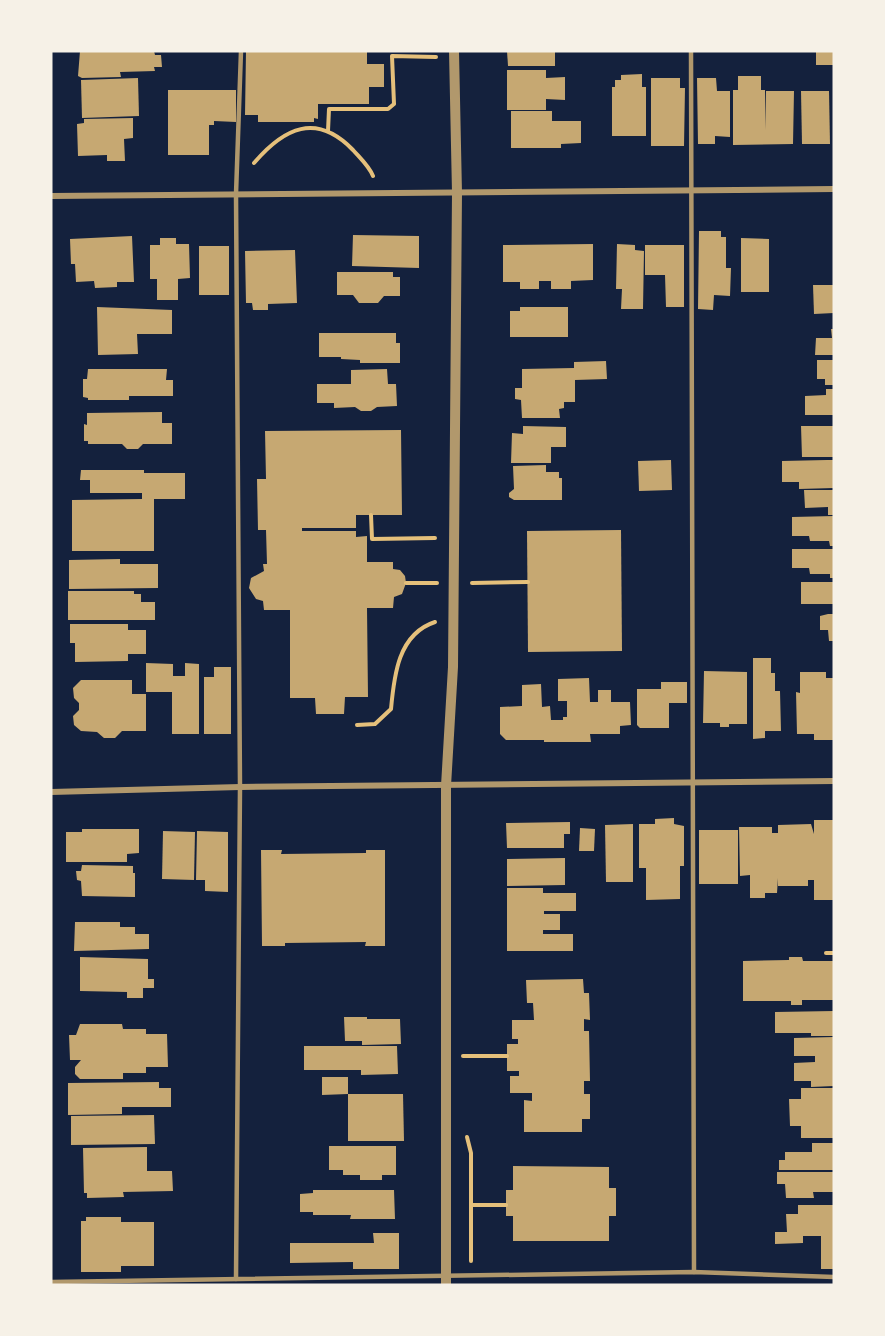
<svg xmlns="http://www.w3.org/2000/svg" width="885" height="1336" font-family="Arial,sans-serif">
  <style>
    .building { fill: #c6a872 }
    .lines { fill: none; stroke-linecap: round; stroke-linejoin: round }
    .path { stroke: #e5c07b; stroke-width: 4 }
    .service { stroke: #b1986c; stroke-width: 4.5 }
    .minor { stroke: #b1986c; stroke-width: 6 }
    .tertiary { stroke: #b1986c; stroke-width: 10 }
  </style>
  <rect width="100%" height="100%" fill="#14213d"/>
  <g class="building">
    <path d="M80,51H154L155,55H161L162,67H154L155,71L120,72L121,77L82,78L78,76Z"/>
    <path d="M246,51H367V64H384V87H369V104H318V119L314,118V122H258V115H245Z"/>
    <path d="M507,51H555V66H508Z"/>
    <rect x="816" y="51" width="18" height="14"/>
    <path d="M507,70H546V78L565,77V100L546,99V110H507Z"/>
    <path d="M642,74V87H646V136H612V87H615V80H621V75Z"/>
    <path d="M738,76H761V90H765V130L766,91H794L793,144L733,145V90H738Z"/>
    <path d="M138,78L139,116L82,118L81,80Z"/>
    <path d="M651,78H680V88H685L684,146H651Z"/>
    <path d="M697,78H716L717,91H730V137L715,136V144H698Z"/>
    <path d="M168,90H236V122L214,121V125H209V155H168Z"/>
    <path d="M801,91H829L830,144H802Z"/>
    <path d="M511,111H552V121H581V143L561,144V148H511Z"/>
    <path d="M133,118V138L124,139L125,161H107V155L78,156L77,124L84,123V119Z"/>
    <path d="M699,231H721V237H726V268H731L730,296L714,295L713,310L698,309Z"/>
    <path d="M353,235L419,236V268L352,266Z"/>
    <path d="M132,236L134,282H117V287L95,288L94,281L76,282L75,264H71L70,239Z"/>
    <path d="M160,238H176V244H189L190,278L178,279V300H157V279H150V245H160Z"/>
    <path d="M741,238L769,239V292H741Z"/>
    <path d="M593,244V280L571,281V289H551V281H539V289H520V282H503V245Z"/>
    <path d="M617,244L635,245V250L644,251L643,309H621L622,289H616Z"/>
    <path d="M645,245H684V307H666L665,275H645Z"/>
    <rect x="199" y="246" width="30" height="49"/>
    <path d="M295,250L297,303L268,304V310H253L252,303H246L245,251Z"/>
    <path d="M337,272H393V277H400V296H384L378,303H359L353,295H337Z"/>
    <path d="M813,285H834V313L814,314Z"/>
    <path d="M97,307L172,310V334H137L138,354L98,355Z"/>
    <path d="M520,307H568V337H510V311H520Z"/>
    <path d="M831,329H834V355H815L816,338H832Z"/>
    <path d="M319,333H396V343H400V363H360V360L341,359V357H319Z"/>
    <path d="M817,360H834V385H825V379H817Z"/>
    <path d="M606,361L607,379L575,380V402H564V408L559,409L560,418H522L521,400L515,399V388H522V369L574,368V362Z"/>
    <path d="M88,369H167L166,380H173V396H129V400H88V398L83,397V379H87Z"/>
    <path d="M387,369L388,384H396L397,406L377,407L371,411H361L355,407L334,408V403H317V384H351V370Z"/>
    <path d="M826,389H834V415H805V396L826,395Z"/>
    <path d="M162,412V423H172V444H143L138,449H127L122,444H88V441H84V424L87,425V413Z"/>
    <path d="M523,426L566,427V447H551V463H511L512,433L523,434Z"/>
    <path d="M801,426H834V457H802Z"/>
    <path d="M401,430L402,515H356V528H302V531H356V537L367,536V562H393V569L400,570L405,576L406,583L402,594L394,597L393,608H367L368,697H345L344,714H316L315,698H290V610H264L263,601L256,599L249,588L251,578L264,571L263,564H267L266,530H258L257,479H266L265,431Z"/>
    <path d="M671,460L672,490L639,491L638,461Z"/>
    <path d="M827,460H834V488L799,489V482H782V461Z"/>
    <path d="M546,465V472H559V478H562V500H514L509,497V493L514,489L513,466Z"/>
    <path d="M81,470H144V473H185V499H154V551H72V500L142,499V493H90V480H80Z"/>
    <path d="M804,490H834V515H828V507L805,508Z"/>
    <path d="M834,516V546H830L829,541H810L809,536H792V517Z"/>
    <path d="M621,530L622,651L528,652L527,531Z"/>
    <path d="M792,549H834V578H830V574H810L809,568H792Z"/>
    <path d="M120,559V564H158V588L69,589V560Z"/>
    <rect x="801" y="582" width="33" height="22"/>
    <path d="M68,591H134V594H141V602H155V620H68Z"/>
    <path d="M828,614H834V641H829L828,630H820V616Z"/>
    <path d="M70,624H128V630H146V654H128V661L75,662V643H70Z"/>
    <path d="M753,658H771V673H775V691H780L781,731H765V738L753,739Z"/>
    <path d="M146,663L173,664V676H185V663L199,664V734H172V692H146Z"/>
    <path d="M214,667H231V734H204V677H214Z"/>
    <path d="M704,671L747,672V724H729V727H720V723H703Z"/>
    <path d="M800,672H826V678H834V740H814V734H797L796,692L800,693Z"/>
    <path d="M589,678L590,702H598V690H611V702H630L631,725L620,726V734H590L591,742H544V740H506L500,734V707L522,706V685L541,684L542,707L550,706L551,720H563V717H567V701H558V679Z"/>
    <path d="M81,680H132V694H146V731H122L115,738H104L97,732L81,731L74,725L73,716L79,710V703L74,698L73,688Z"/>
    <path d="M661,682H687V703H669V728H640L637,725V689H661Z"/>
    <path d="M674,818V824L684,826V866H680V899L646,900V868H639V824H655V819Z"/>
    <path d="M814,820H834V900H814V880H808V886H778V878L777,893H765V898H750V875L740,876L739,827H772V833H778V825L811,824L814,834Z"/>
    <path d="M570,822V834H564V848H507L506,823Z"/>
    <path d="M633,824V882H606L605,825Z"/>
    <path d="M580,828L595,829L594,851H579Z"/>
    <path d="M82,829H139V853L127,854V862H66V832H82Z"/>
    <rect x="699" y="830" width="39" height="54"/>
    <path d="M163,831L195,832L194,880L162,879Z"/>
    <path d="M197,831L228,832V892L205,891V880H196Z"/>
    <path d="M261,850H282L281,854L366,853V850H385V946H365L366,942L285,943V946H262Z"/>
    <path d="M565,858V885L507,886V859Z"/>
    <path d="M82,865L133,866V873H135V897L82,896L81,881L77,880L76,871H81Z"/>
    <path d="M507,888H543V893H576V911H544V914H560V930H543V934H573V951H507Z"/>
    <path d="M75,922H120V927H135V934H149V949L74,951Z"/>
    <path d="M80,957L148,959V979H154V988H143V998H127V992L80,991Z"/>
    <path d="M789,957H802L803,961H834V1000H802V1005H791V1001H743V961L789,960Z"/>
    <path d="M583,979L584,993H589L590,1020L584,1019V1031H589L590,1081H584V1094H590V1119H582V1132H524V1100L532,1101V1093H510V1076H519V1071H507V1044H518V1039H512V1020H534L533,1003H527L526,980Z"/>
    <path d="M834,1011V1036H811V1033H775V1012Z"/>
    <path d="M344,1017H367V1019H400L401,1044L362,1045V1041H345Z"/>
    <path d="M80,1024H122L123,1029H146V1034H167L168,1067H146V1073H123V1079H80L75,1074V1067L81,1060H70L69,1035H76Z"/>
    <path d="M834,1037V1086L811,1087V1081H794V1063L815,1062V1056H794V1038Z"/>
    <path d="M304,1046H397L398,1074L361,1075V1070H304Z"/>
    <path d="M322,1077H348V1094L322,1095Z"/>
    <path d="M159,1082V1088H171V1107H122V1114L68,1115V1083Z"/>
    <path d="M801,1088H834V1138H801V1126H790L789,1099H801Z"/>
    <path d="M348,1094H403L404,1141H348Z"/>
    <path d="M154,1115L155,1144L71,1145V1116Z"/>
    <path d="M812,1143H834V1170H779V1160H785V1152H812Z"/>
    <path d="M329,1146H396V1175H382V1180H360V1175H343V1170H329Z"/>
    <path d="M147,1147V1171H172L173,1191L123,1192L124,1197L87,1198V1193H84L83,1148Z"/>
    <path d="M513,1166L609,1167V1188H616V1216H609V1241H513V1216H506V1190H513Z"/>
    <path d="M777,1172H834V1192H813L814,1198H786L785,1184H777Z"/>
    <path d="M313,1190H394L395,1219H350L351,1215H313V1212H300V1194L313,1193Z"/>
    <path d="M798,1205H834V1269H821V1236H803V1243L775,1244V1232H787L786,1214H798Z"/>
    <path d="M86,1217H121V1222H154V1266H121V1272H81V1221H86Z"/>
    <path d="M373,1233H399V1269H353V1262L290,1263V1243H374Z"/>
  </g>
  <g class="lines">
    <g class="path">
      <path d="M328,131L329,109H388L394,104L392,56L436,57"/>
      <path d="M254,163C284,128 316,112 353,150C360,158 369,166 373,176"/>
      <path d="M371,515L372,539L435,538"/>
      <path d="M406,583H437"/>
      <path d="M472,583L528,582"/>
      <path d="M357,725L375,724L391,709C394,676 398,634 435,622"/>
      <path d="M826,953H834"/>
      <path d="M463,1056H507"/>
      <path d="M467,1137L471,1153V1261"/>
      <path d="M471,1205H506"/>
    </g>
    <g class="service">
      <path d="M691,51L694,1272"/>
      <path d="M236,1279L240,787L236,194L241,51"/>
      <path d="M51,1282L694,1272L834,1277"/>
    </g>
    <g class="minor">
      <path d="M51,196L834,189"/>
      <path d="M51,792L240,787L834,781"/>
    </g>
    <path class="tertiary" d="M446,1285V786L453,667L457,193L454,51"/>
  </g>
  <rect width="885" height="1336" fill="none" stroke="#f6f1e7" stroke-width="105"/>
</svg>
